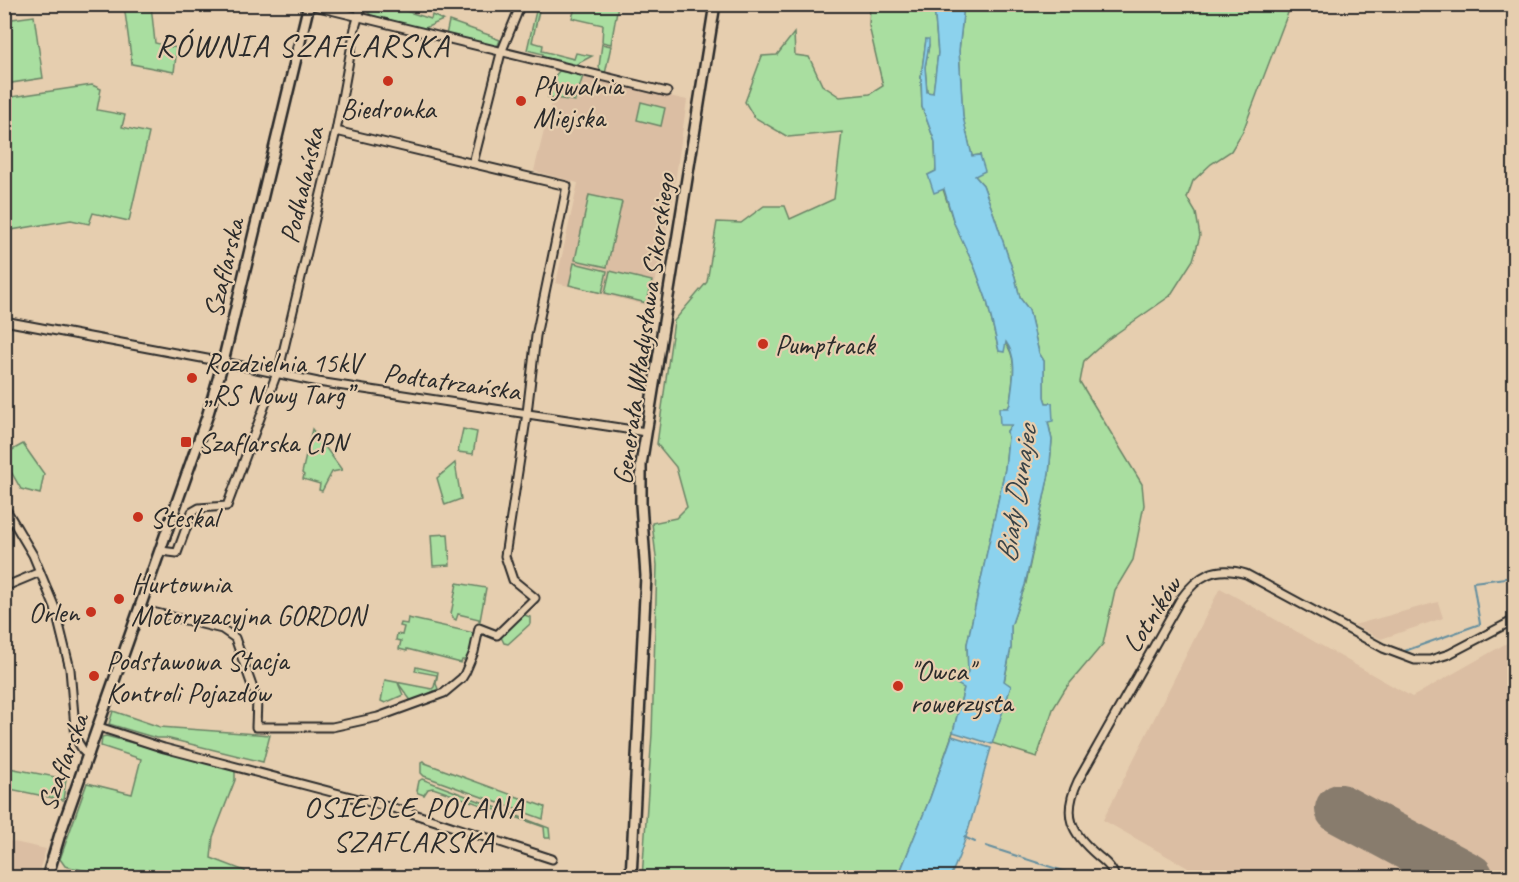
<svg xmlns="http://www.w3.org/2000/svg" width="1519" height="882" font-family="Caveat,sans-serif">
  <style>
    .built { fill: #dbbea3 }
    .green { fill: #a9dea0; stroke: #6a8466; stroke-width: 1.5 }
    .water { fill: #8cd2ed; stroke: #658f9f; stroke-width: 1.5 }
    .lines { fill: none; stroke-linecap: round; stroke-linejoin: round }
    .stream { stroke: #658f9f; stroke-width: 2 }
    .runway { stroke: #887c6d; stroke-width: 50 }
    .street-casing { stroke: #2b2b2b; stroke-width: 11 }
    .secondary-casing { stroke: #2b2b2b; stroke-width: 14 }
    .street { stroke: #e6ceaf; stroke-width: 7 }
    .secondary { stroke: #e6ceaf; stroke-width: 9 }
    .poi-dot { fill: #c8321e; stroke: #e6ceaf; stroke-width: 2 }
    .labels { text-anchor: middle; stroke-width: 4.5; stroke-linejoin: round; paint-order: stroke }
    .poi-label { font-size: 28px; fill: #2b2b2b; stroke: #e6ceaf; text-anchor: start }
    .street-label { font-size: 28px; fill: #2b2b2b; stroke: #e6ceaf }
    .water-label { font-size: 30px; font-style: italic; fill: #3a4448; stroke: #e6ceaf }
    .neighbourhood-label { font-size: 30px; letter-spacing: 1.5px; fill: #2b2b2b; stroke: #e6ceaf }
    .quarter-label { font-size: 32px; letter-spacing: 1.5px; fill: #2b2b2b; stroke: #e6ceaf }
  </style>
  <rect width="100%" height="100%" fill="#e6ceaf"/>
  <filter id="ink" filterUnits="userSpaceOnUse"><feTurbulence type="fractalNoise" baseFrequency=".0167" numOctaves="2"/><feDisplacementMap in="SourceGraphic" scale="12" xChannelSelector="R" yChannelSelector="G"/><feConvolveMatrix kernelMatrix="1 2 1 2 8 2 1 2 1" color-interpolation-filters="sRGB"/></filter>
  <g filter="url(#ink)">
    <g class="built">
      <path d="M559,71L687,100L671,210L650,306L556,283L578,183L534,171Z"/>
      <path d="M1220,588L1412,697L1514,639V877H1204L1103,820Z"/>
      <path d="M1438,602L1443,618L1381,639L1354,625Z"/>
      <path d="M5,840L46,849L37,877H5Z"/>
    </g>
    <g class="green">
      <path d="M124,5H151L155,43L177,48L174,72L132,64Z"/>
      <path d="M370,5H387L431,19L432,15L443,20L423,29L371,15L368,12Z"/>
      <path d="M576,5H618L611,44L602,42L603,25L572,18Z"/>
      <path d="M870,5H934L938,53L933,94L927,92L925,67L929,45L926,40L921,77L922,107L935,142L936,171L928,175L943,189L954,223L975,268L987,301L999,351L1005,342C1019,360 1012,382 1010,404L1008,408H1000L1012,425L1007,431L1008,438L1005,469L967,644L968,672L964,679V688L953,732L930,798L898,877L642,878L652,734L657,565L652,523L676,518L687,507L676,467L657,444L674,321L707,282L717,222L741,223L764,206H785L790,219L834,199L842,132L788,137L754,117L745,102L762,56L777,55L794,33L795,55L809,57L822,85L840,97L870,94L883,86L869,26Z"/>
      <path d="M964,5H1291L1243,131L1231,151L1211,164L1193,181L1187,198L1196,213L1200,236L1193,260L1170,296L1107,340L1084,361L1080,382L1142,484L1144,505L1133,560L1115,590L1103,644L1065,689L1053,709L1037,757L992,743L1011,686L1004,682L1011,648V626L1026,583L1049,474L1052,440L1048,421L1052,403H1046L1044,397V361L1039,353L1029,310L1020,298L1015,277L994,215L983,185L975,176L980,155L972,156L963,118L959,51Z"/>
      <path d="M540,6L532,42L543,45L542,51L574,59L576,53L592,56L573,66L542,59L543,54L527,50L536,11Z"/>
      <path d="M34,16L43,78L5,84V20Z"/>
      <path d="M449,21L492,36V37L500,40L498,45L492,47L446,35Z"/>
      <path d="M602,44L611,46L605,74L601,72L599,67Z"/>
      <path d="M559,71L583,76L575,101L548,97L551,81Z"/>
      <path d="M92,85L101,89L97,110L125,115L122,127L149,133L129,221L93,213L89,224L71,220L5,231V98Z"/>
      <path d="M641,102L665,108L661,126L637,120Z"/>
      <path d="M589,195L622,202L607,267L575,260Z"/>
      <path d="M574,263L607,271L602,293L569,285Z"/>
      <path d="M610,271L652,281L647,303L605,293Z"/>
      <path d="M312,429L342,470L332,472L322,491L319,490L320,484L303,479L304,475L302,473Z"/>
      <path d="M463,429L477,432L473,454L458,452Z"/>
      <path d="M23,444L44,474L40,494L21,489L5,461V454Z"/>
      <path d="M455,463L461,499L445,505L437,478Z"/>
      <path d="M448,534L450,565L433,566L431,535Z"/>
      <path d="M457,583L486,588L479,626V619L458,614L456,620L454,619L451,614Z"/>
      <path d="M522,614L530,617V624L508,644L504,643L501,637Z"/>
      <path d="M408,618L474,633L468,660H462L461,663L407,649V651L399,649L401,641L396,640L397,634L402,635L404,627L400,626L401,623L407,624Z"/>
      <path d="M416,667L438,672L436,684L438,689L412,702L398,683L403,695L385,703L381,701L385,680L432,689L434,687L437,675L415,671Z"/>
      <path d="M113,711L160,727L270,735L263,762L166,738H156L109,724Z"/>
      <path d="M106,736L235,770V780L213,837L211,858L245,871L246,877H113L65,866L60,859L87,783L132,794L141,759L101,746L102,737Z"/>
      <path d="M423,761L425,763L545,807L543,819L424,776L421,773V762Z"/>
      <path d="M4,767L66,779L63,800L5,788Z"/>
      <path d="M422,779L549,828L550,838H545L544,827L433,788L428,789L424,795L418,793L417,791L419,781Z"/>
    </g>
    <g class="water">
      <path d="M934,5H964L959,51L963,117L972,156L980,155L985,171L975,176L983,185L994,215L1015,277L1020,298L1029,310L1039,353L1044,361V397L1046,403H1052L1053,421L1048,422L1052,440L1049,474L1025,585L1011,626V648L1004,681L1011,686L992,744L953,732L964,688L957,684L968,672L967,644L1005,469L1008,438L1007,431L1012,425H1000L999,408H1008L1010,404C1012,383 1019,360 1006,342L1004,352L999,351L987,301L975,268L954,223L944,189L934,193L928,175L936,171L935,142L922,107L921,77L926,39H929V45L925,67L927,92L933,93L938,53Z"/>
      <path d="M952,736L991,748C978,791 970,836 950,877H898L930,798Z"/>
    </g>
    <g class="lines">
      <g class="stream">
        <path d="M1402,652L1480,624L1473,582L1514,577"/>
        <path d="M964,837L975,842"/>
        <path d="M986,846L1085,878"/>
      </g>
      <path class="runway" d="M1340,809L1469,878"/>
      <defs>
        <g id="street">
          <path d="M306,4L667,92"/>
          <path d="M473,163L501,53L521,4"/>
          <path d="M4,321L223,362L318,382L646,432"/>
          <path d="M4,506L33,555L55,608L70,669L76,739L84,752L89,754"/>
          <path d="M161,551L177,553L192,512L199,508L227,506L280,365L336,131L355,28L362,4"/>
          <path d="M4,587L40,572"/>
          <path d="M140,609L222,629L235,638L257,700L256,727H332L378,717L444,693L462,678L465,673L474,652L479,628L497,635L535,598L513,580L505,556L527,413L536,336L567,186L336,131"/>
          <path d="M99,727L164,748L408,812L552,859"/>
          <path d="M1115,878C1113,868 1105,862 1098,856C1071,833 1062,815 1078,781L1180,600C1198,575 1215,565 1246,574L1383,648L1415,660H1430L1449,654L1514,620"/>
        </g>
        <g id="secondary">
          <path d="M47,878L60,834L207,417L223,362L309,4"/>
          <path d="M631,878L646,576L641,504V465L715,4"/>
        </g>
      </defs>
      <use href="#street" class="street-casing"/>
      <use href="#secondary" class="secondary-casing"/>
      <use href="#street" class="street"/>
      <use href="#secondary" class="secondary"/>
    </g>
  </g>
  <g class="poi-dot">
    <circle cx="388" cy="81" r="6"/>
    <circle cx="521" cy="101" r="6"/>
    <circle cx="763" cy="344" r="6"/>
    <circle cx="192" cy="378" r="6"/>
    <rect x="180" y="436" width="12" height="12" rx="3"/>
    <circle cx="138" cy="517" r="6"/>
    <circle cx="119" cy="599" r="6"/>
    <circle cx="91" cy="612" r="6"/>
    <circle cx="94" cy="676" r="6"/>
    <circle cx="898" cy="686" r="6"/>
  </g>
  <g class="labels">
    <g class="poi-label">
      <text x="533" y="95">Pływalnia<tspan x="533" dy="32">Miejska</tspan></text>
      <text x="388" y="118" text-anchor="middle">Biedronka</text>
      <text x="775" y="354">Pumptrack</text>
      <text x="204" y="372">Rozdzielnia 15kV<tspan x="204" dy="32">„RS Nowy Targ”</tspan></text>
      <text x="198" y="452">Szaflarska CPN</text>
      <text x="150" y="527">Steskal</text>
      <text x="131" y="593">Hurtownia<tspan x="131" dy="32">Motoryzacyjna GORDON</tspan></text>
      <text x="79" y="622" text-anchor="end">Orlen</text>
      <text x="106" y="670">Podstawowa Stacja<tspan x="106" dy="32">Kontroli Pojazdów</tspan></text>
      <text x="910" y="680">"Owca"<tspan x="910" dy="32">rowerzysta</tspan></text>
    </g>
    <g class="street-label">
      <text transform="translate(301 185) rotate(-77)" y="10">Podhalańska</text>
      <text transform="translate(223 268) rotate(-77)" y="10">Szaflarska</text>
      <text transform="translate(643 329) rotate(-82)" y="10">Generała Władysława Sikorskiego</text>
      <text transform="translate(452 381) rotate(8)" y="10">Podtatrzańska</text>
      <text transform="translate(1151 614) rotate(-57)" y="10">Lotników</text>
      <text transform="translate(62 762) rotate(-70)" y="10">Szaflarska</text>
    </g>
    <g class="water-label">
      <text transform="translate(1016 494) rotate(-81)" y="10">Biały Dunajec</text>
    </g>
    <g class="neighbourhood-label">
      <text x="414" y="817">OSIEDLE POLANA<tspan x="414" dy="34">SZAFLARSKA</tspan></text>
    </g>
    <g class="quarter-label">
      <text x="303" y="56">RÓWNIA SZAFLARSKA</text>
    </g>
  </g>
  <rect width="1519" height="882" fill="none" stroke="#e6ceaf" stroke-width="24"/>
  <rect x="12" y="12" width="1495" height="858" fill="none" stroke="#2b2b2b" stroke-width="2" filter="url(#ink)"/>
</svg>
